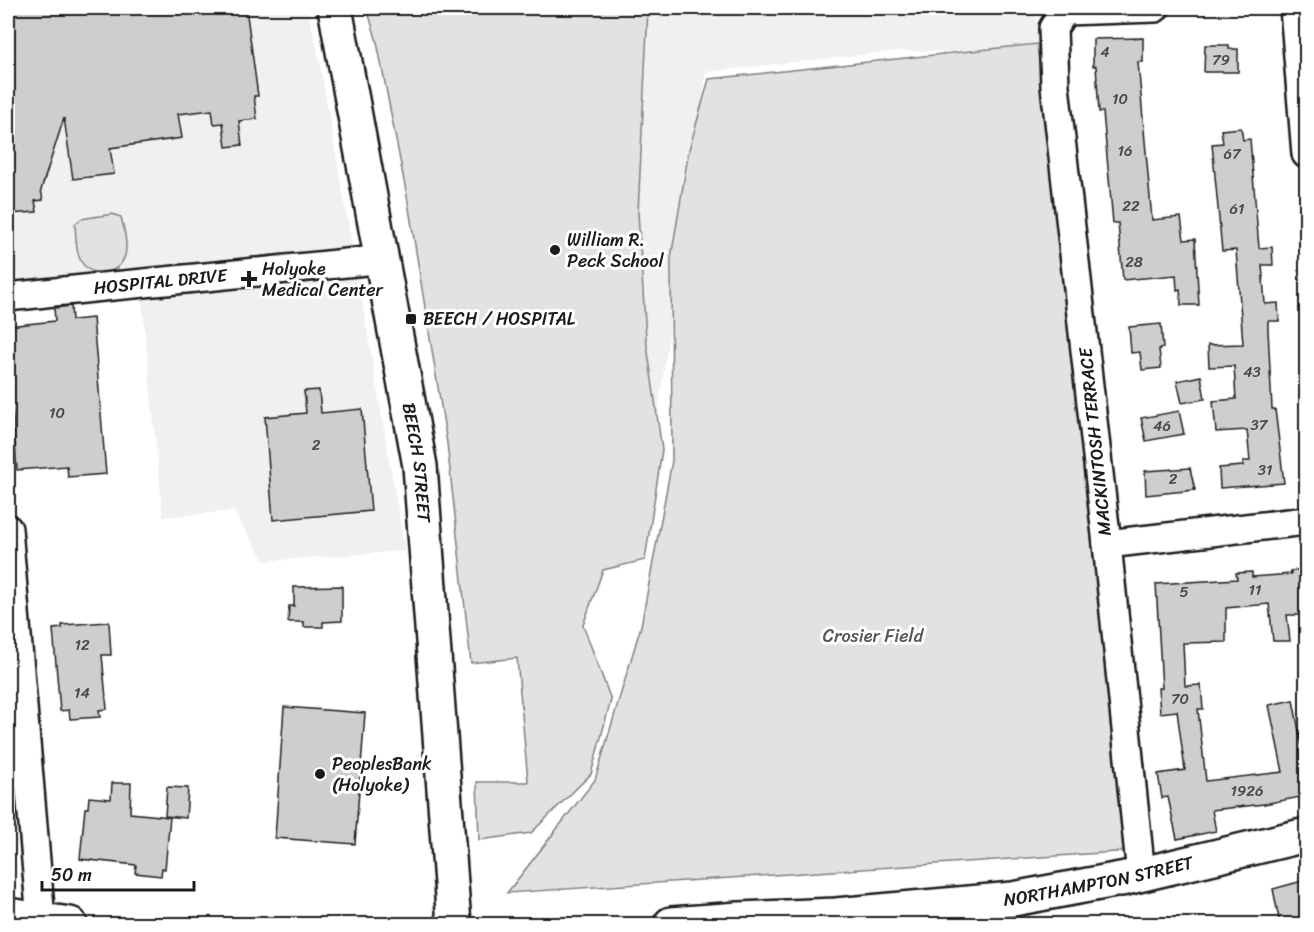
<svg xmlns="http://www.w3.org/2000/svg" width="1314" height="932" font-family="Sriracha,sans-serif">
  <style>
    .built { fill: #f0f0f0 }
    .green { fill: #e2e2e2; stroke: #7f7f7f; stroke-width: 1.5 }
    .building { fill: #cecece; stroke: #1c1c1c; stroke-width: 1.5 }
    .lines { fill: none; stroke-linecap: round; stroke-linejoin: round }
    .minor-casing { stroke: #1c1c1c; stroke-width: 32 }
    .major-casing { stroke: #1c1c1c; stroke-width: 38 }
    .minor { stroke: #fff; stroke-width: 27 }
    .major { stroke: #fff; stroke-width: 33 }
    .poi-dot { fill: #1c1c1c; stroke: #fff; stroke-width: 2 }
    .labels { text-anchor: middle; stroke-width: 6; stroke-linejoin: round; paint-order: stroke }
    .number-label { font-size: 15px; fill: #484848 }
    .poi-label { font-size: 18px; fill: #1c1c1c; stroke: #fff; text-anchor: start }
    .street-label { font-size: 18px; fill: #1c1c1c; stroke: #fff }
    .park-label { font-size: 18px; fill: #575757; stroke: #fff }
  </style>
  <rect width="100%" height="100%" fill="#fff"/>
  <filter id="ink" filterUnits="userSpaceOnUse"><feTurbulence type="fractalNoise" baseFrequency=".0167" numOctaves="2"/><feDisplacementMap in="SourceGraphic" scale="12" xChannelSelector="R" yChannelSelector="G"/><feConvolveMatrix kernelMatrix="1 2 1 2 8 2 1 2 1" color-interpolation-filters="sRGB"/></filter>
  <g filter="url(#ink)">
    <g class="built">
      <path d="M8,8H307L317,48L360,289L405,551L265,561L233,511L163,517L139,272L8,287Z"/>
      <path d="M370,8H1033L1047,52L896,51L706,72L649,476L467,428Z"/>
    </g>
    <g class="green">
      <path d="M367,8H648L638,213L646,338L662,450L645,560L603,570L583,625L611,700L591,774L531,833L479,840L477,782H528L517,658L471,663L447,443L407,196L377,42Z"/>
      <path d="M1037,44L1130,851L507,893L595,780L641,626L672,461L671,258L689,150L709,79Z"/>
      <path d="M112,214L121,217C124,228 128,245 125,255C120,275 91,280 81,261C75,251 76,235 75,224L81,219Z"/>
    </g>
    <g class="building">
      <path d="M8,8H246L258,96H254L257,119L239,121L242,145L226,147L223,123L214,124L212,110L178,114L182,138L110,148L114,174L73,179L64,118L41,190L43,200L35,201L37,212L8,214Z"/>
      <path d="M1143,38V62H1138L1152,220L1181,217L1184,240L1195,239L1199,305H1181L1180,289L1177,290L1176,275L1123,280L1118,223H1113L1103,112H1099L1096,66H1093V39Z"/>
      <path d="M1205,45H1229V49H1238V72H1204Z"/>
      <path d="M1241,128L1243,140L1250,139L1259,248L1272,247L1273,265H1262L1265,304L1278,303L1279,321H1268V330L1272,409H1275L1284,483L1220,488L1219,468L1243,466V461H1250L1247,430L1216,432L1213,401L1236,399L1234,366L1209,367L1208,345L1243,344L1236,250L1222,251L1212,144L1223,143L1221,130Z"/>
      <path d="M71,306L72,320L93,318L106,474L68,477L67,466L17,470L8,359V326L55,321L54,308Z"/>
      <path d="M1161,324L1163,348L1159,349L1161,368L1142,370L1140,352L1131,353L1129,327Z"/>
      <path d="M1201,376L1205,399L1182,403L1177,381Z"/>
      <path d="M319,390L321,413L362,409L371,511L273,520L265,417L306,413L304,391Z"/>
      <path d="M1179,411L1184,434L1146,441L1141,418Z"/>
      <path d="M1190,468L1195,490L1146,495L1145,471Z"/>
      <path d="M1306,569V615H1287L1290,641H1273L1269,604L1226,608V642L1183,643L1185,686L1201,685L1203,709H1198L1206,781L1283,772L1269,705L1293,700L1302,747L1306,746V796L1264,804L1212,810L1216,831L1177,839L1168,797L1162,798L1158,774L1185,770L1177,711L1160,713L1158,688H1162L1156,584L1237,579L1236,573L1252,572V577L1291,574L1290,571Z"/>
      <path d="M342,586V621L323,622V627H304V622H288L289,606H294V587Z"/>
      <path d="M109,622L111,655H102L107,709L99,710L100,717L70,719L69,710L60,711L53,629L62,628V625Z"/>
      <path d="M284,707L365,713L355,844L275,838Z"/>
      <path d="M112,783H131L130,813L170,817L165,869L162,868L161,876L135,873L136,865L80,859L85,808H88L89,797L111,799Z"/>
      <path d="M167,787L188,788L186,818L165,816Z"/>
      <path d="M1306,880V924H1280L1273,889Z"/>
    </g>
    <g class="lines">
      <defs>
        <g id="minor">
          <path d="M1294,8L1306,154"/>
          <path id="s1" d="M8,297C133,283 258,273 383,259"/>
          <path d="M8,529L41,920"/>
          <path d="M1107,544L1306,521"/>
          <path d="M1141,875L1107,544L1055,86L1053,28L1065,11L1155,8"/>
        </g>
        <g id="major">
          <path id="s2" d="M335,8L420,466L454,924"/>
          <path d="M8,915L70,924"/>
          <path id="s3" d="M671,924L739,919L836,915L1013,899L1126,878L1306,835"/>
        </g>
      </defs>
      <use href="#minor" class="minor-casing"/>
      <use href="#major" class="major-casing"/>
      <use href="#minor" class="minor"/>
      <use href="#major" class="major"/>
    </g>
  </g>
  <g class="poi-dot">
    <circle cx="555" cy="250" r="6"/>
    <path d="M246 270h6v6h6v6h-6v6h-6v-6h-6v-6h6z"/>
    <rect x="405" y="313" width="12" height="12" rx="3"/>
    <circle cx="320" cy="774" r="6"/>
  </g>
  <g class="labels">
    <g class="number-label">
      <text x="1105" y="57">4</text>
      <text x="1221" y="65">79</text>
      <text x="1120" y="104">10</text>
      <text x="1125" y="156">16</text>
      <text x="1232" y="159">67</text>
      <text x="1131" y="211">22</text>
      <text x="1237" y="214">61</text>
      <text x="1134" y="267">28</text>
      <text x="1252" y="377">43</text>
      <text x="57" y="418">10</text>
      <text x="1259" y="430">37</text>
      <text x="1162" y="431">46</text>
      <text x="316" y="450">2</text>
      <text x="1265" y="475">31</text>
      <text x="1173" y="484">2</text>
      <text x="1255" y="595">11</text>
      <text x="1184" y="597">5</text>
      <text x="82" y="650">12</text>
      <text x="82" y="698">14</text>
      <text x="1180" y="704">70</text>
      <text x="1247" y="796">1926</text>
    </g>
    <g class="poi-label">
      <text x="567" y="246">William R.<tspan x="567" dy="21">Peck School</tspan></text>
      <text x="262" y="275">Holyoke<tspan x="262" dy="21">Medical Center</tspan></text>
      <text x="423" y="325">BEECH / HOSPITAL</text>
      <text x="332" y="770">PeoplesBank<tspan x="332" dy="21">(Holyoke)</tspan></text>
    </g>
    <g class="street-label">
      <text dy="6" stroke="none"><textPath href="#s1" startOffset="153">HOSPITAL DRIVE</textPath></text>
      <text transform="translate(1095 442) rotate(-96)" y="6">MACKINTOSH TERRACE</text>
      <text dy="6" stroke="none"><textPath href="#s2" startOffset="462">BEECH STREET</textPath></text>
      <text dy="6" stroke="none"><textPath href="#s3" startOffset="430">NORTHAMPTON STREET</textPath></text>
    </g>
    <g class="park-label">
      <text x="873" y="642">Crosier Field</text>
    </g>
  </g>
  <rect width="1314" height="932" fill="none" stroke="#fff" stroke-width="30"/>
  <rect x="15" y="15" width="1284" height="902" fill="none" stroke="#1c1c1c" stroke-width="2" filter="url(#ink)"/>
  <path d="M42 881v9h152v-9" fill="none" stroke="#1c1c1c" stroke-width="3"/>
  <text x="51" y="881" font-size="18" fill="#1c1c1c" stroke="#ffffff" stroke-width="4.5" paint-order="stroke">50 m</text>
</svg>
